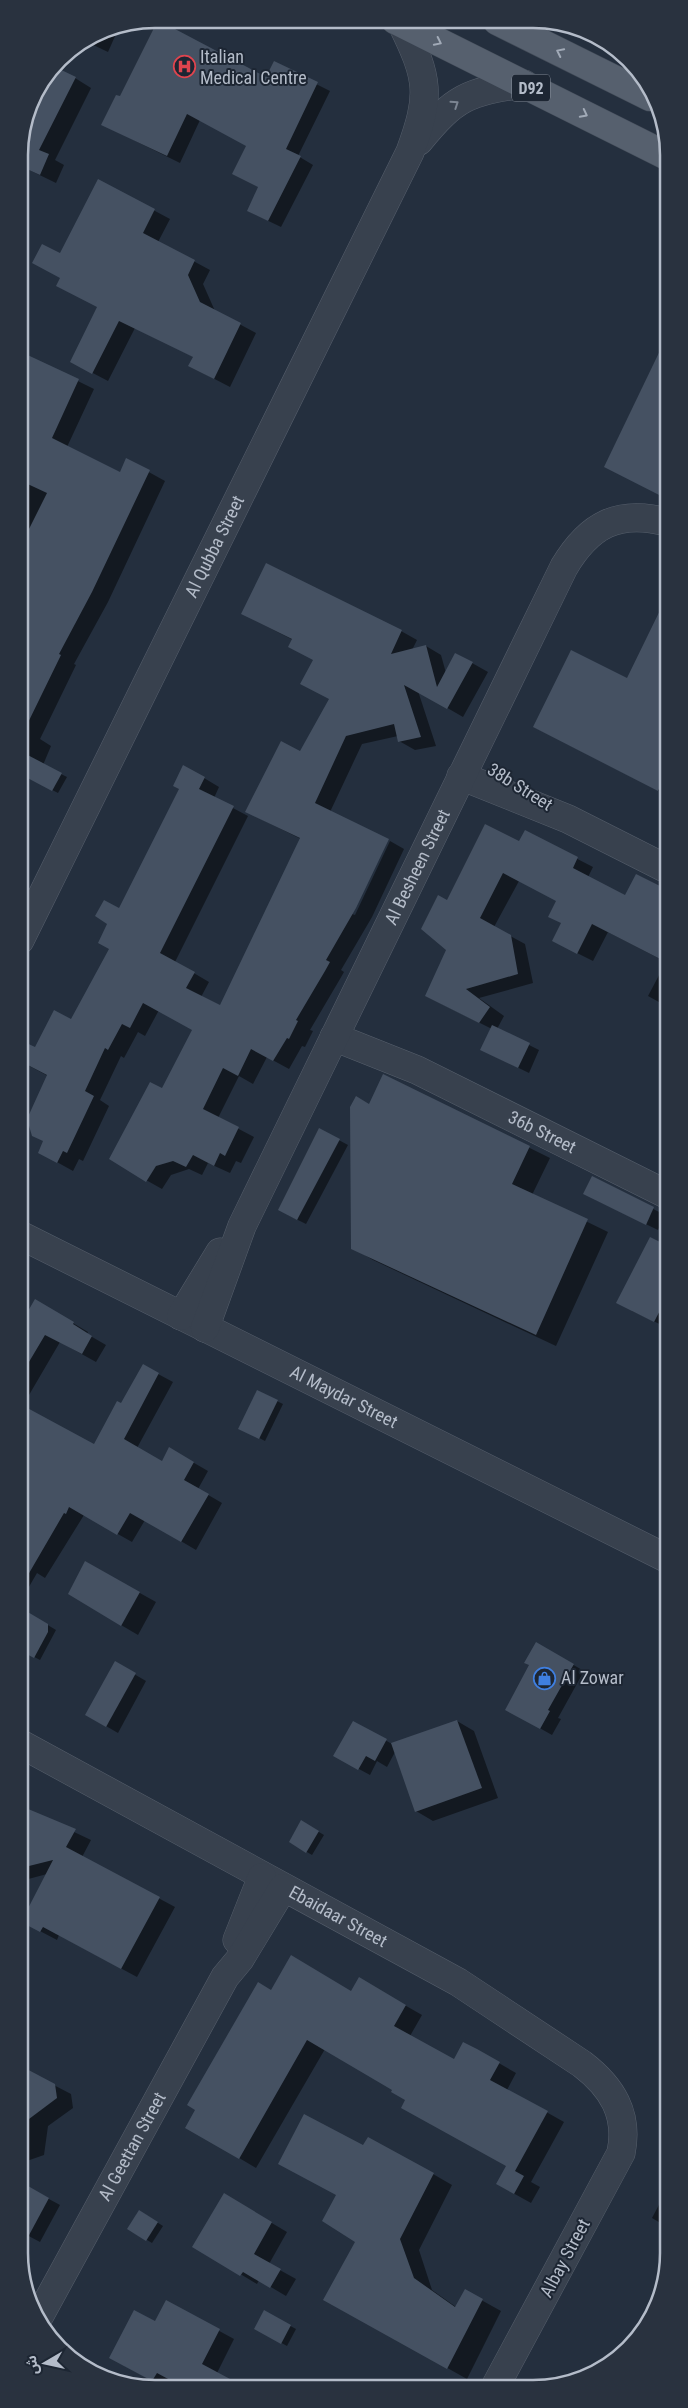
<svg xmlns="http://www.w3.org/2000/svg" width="688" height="2408" font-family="'Roboto Condensed','Noto Sans Arabic',sans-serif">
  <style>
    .shadow { fill: #0007 }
    .building { fill: #455162 }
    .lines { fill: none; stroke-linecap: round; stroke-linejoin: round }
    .street-casing { stroke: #565f6c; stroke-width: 29 }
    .primary-casing { stroke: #414a57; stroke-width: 29 }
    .street { stroke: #38414e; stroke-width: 28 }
    .primary { stroke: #56606e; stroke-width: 28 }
    .oneway { stroke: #a1aab7 }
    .oneway2 { stroke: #7c8592 }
    .labels { text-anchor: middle; stroke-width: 4; stroke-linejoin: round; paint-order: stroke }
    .shield { fill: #1d2633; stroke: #878f9c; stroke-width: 1 }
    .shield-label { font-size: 16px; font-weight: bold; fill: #b4bcc9 }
    .poi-label { font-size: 18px; fill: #b4bcc9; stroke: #1d2633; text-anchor: start }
    .street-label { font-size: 18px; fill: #b4bcc9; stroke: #1d2633 }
    .rim { fill: none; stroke: #b4bcc9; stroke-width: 2.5 }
  </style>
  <rect width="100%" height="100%" fill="#242f3e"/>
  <g class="shadow">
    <path d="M120,25L108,52L85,41L103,29Z"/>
    <path d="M274,63L330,91L298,156L313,165L281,227L248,211L259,187L248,146L200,120L180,163L103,125L120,98L266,79Z"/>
    <path d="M75,78L91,88L55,160L64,165L56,183L19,165L29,127L24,124L29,102Z"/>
    <path d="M99,181L170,219L158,242L210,270L203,284L215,311L256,333L230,387L205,374L194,357L135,328L108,381L87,370L98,307L62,278L61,254Z"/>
    <path d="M19,352L94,389L67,447L120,473L127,460L165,481L108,602L74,664L76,665L40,739L51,746L43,765L67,777L58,793L33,780L41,764L20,754Z"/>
    <path d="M667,599V795L534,727L627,680Z"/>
    <path d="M243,614L401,631L417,640L412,650L426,646L441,655L446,673L456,654L488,672L463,717L418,691L436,746L415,750L399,741L398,736L362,744L330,812L352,914L355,915L390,841L404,849L372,917L341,970L344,972L340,979L310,1030L313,1031L305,1047L302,1046L289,1069L267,1057L253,1084L239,1076L218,1118L254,1137L241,1163L236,1161L230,1173L208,1163L202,1175L189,1169L171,1175L162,1189L146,1180L163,1090L193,1030L159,1010L145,1036L138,1032L124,1058L121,1056L100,1100L109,1106L83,1161L79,1159L73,1171L55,1161L45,1141L48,1076L20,1061V1041L35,1049L72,1021L111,949L119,910L204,778L219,787L214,798L248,816L175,962L209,982L201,997L220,1007L301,839L247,812L300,752L331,699L314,660L293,640Z"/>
    <path d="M525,832L593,867L588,877L626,897L668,892V1007L648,996L666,962L608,932L593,961L569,949L558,901L519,881L494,927L525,944L533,983L479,998L504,1016L497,1029L539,1050L529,1073L492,1055V1029L442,1004L448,950V902L520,843Z"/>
    <path d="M384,1076L550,1158L532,1195L608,1232L556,1346L373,1260L353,1248L370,1106Z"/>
    <path d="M320,1130L348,1145L306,1224L288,1215Z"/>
    <path d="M592,1178L665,1215L658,1230L596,1200Z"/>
    <path d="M668,1248V1328L632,1311Z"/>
    <path d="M36,1301L88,1332L87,1334L106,1345L96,1362L60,1342L22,1407L94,1446L122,1405L143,1366L173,1382L137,1448L162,1462L170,1449L208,1471L198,1489L222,1503L196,1550L145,1520L132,1542L84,1515L45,1578L37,1573L26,1592L21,1590L20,1339Z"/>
    <path d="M258,1392L283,1404L265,1441L240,1428Z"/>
    <path d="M86,1563L156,1602L138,1635L121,1625Z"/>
    <path d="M31,1615L56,1630L40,1660L21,1650V1634Z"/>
    <path d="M537,1644L584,1671L558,1718L561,1719L552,1735L506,1709L531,1665Z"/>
    <path d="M115,1663L146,1681L118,1733L87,1715Z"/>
    <path d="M457,1721L474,1731L498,1798L433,1821L416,1811L395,1752L387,1767L377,1761L370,1775L335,1756L353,1722L392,1744Z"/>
    <path d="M21,1807L91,1840L82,1857L175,1907L137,1977L59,1935L57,1940L38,1930L47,1874L21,1881Z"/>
    <path d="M302,1822L324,1835L312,1855L290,1842Z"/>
    <path d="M359,1979L422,2015L410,2036L455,2061L476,2050L516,2073L507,2090L564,2122L531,2182L540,2187L531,2203L497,2184L508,2166L394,2089L325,2049L256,2168L187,2127L272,1991L352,1992Z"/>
    <path d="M21,2068L71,2094L73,2108L48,2126L44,2155L21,2163Z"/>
    <path d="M364,2147L433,2174L452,2185L419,2250L432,2290L456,2307L465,2291L501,2311L467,2379L344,2310L357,2242Z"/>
    <path d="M21,2184L60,2205L40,2242L21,2232Z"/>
    <path d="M224,2195L287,2232L269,2264L296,2279L286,2296L259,2280L257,2284L194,2246Z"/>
    <path d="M661,2201L669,2205V2228L652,2218Z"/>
    <path d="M139,2211L163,2226L152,2243L129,2229Z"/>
    <path d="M166,2302L234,2339L217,2373L242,2387H164L125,2366L155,2323Z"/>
    <path d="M264,2312L296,2329L287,2346L256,2329Z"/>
  </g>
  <g class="building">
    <path d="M158,20L266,77L274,61L318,82L286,149L301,156L268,221L247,211L258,187L232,174L246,146L187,114L167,156L101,125L116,95L120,96Z"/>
    <path d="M53,66L76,77L39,150L49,154L40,175L29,170L19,190V146L27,126L24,125L29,102Z"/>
    <path d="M98,179L155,209L143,233L195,260L188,275L200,302L241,323L214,379L188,366L193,357L119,321L92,374L70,362L97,307L56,286L60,278L32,263L42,244L60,253Z"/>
    <path d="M667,336V499L604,467Z"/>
    <path d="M19,351L79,379L52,438L120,472L126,458L150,470L92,592L59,654L61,655L20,739L19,549L47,493L19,480Z"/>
    <path d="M266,563L402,630L391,654L426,645L437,687L455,653L473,662L447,709L404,685L421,737L398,742L394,724L346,736L315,803L389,839L356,908L326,960L330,962L325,971L296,1020L298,1021L289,1039L287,1038L273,1061L251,1049L238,1076L223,1068L203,1109L239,1127L225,1156L220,1153L214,1166L193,1155L186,1167L173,1161L156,1166L146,1182L109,1159L150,1082L162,1088L192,1030L143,1003L130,1028L122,1024L108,1050L105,1048L85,1091L94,1096L67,1153L63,1151L57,1163L38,1153L43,1141L32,1136L27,1119L47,1075L20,1061V1040L35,1047L54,1010L71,1019L109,949L98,943L107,924L95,916L104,900L119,908L179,789L173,786L183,765L205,777L199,789L234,806L160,953L195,972L186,988L220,1005L300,838L245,812L281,741L300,751L329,699L300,684L313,660L288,647L292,639L241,614Z"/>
    <path d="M667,596V773L658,791L533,727L571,650L627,678Z"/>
    <path d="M20,751L62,773L52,791L20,774Z"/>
    <path d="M485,824L519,841L525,830L578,857L573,868L625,895L636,874L668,890V963L592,924L577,954L552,941L561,923L548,917L556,901L503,873L480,918L511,935L518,974L466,989L490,1007L479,1023L425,996L446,950L421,929L438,895L447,900Z"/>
    <path d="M492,1025L530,1043L518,1068L480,1050Z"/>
    <path d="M383,1074L530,1146L512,1184L588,1219L536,1335L351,1249L350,1107L356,1096L369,1104Z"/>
    <path d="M319,1128L340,1139L297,1220L278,1210Z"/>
    <path d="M592,1176L654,1207L646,1225L583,1194Z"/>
    <path d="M650,1237L668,1246V1295L654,1322L616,1303Z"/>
    <path d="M35,1299L74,1322L73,1324L92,1336L82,1354L45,1335L20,1377V1325Z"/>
    <path d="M143,1364L159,1373L124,1439L162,1461L169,1447L194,1462L184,1480L209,1494L181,1542L130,1513L117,1535L69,1507L66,1514L64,1513L21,1587L20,1404L94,1444L117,1401L121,1403Z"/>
    <path d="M257,1390L278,1400L259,1439L238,1429Z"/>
    <path d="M85,1561L140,1592L121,1626L68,1594Z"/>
    <path d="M21,1608L48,1624V1632L34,1658L21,1651Z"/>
    <path d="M536,1642L574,1664L548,1710L550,1711L540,1729L505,1710L529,1665L524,1663Z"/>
    <path d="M115,1661L136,1673L106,1727L85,1715Z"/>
    <path d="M457,1720L482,1788L415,1812L391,1743Z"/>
    <path d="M353,1721L387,1739L375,1761L366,1756L358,1770L333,1756Z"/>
    <path d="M21,1806L76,1829L66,1847L160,1897L121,1969L43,1927L40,1932L21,1922L53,1860L21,1868Z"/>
    <path d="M301,1820L319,1831L306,1853L289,1842Z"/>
    <path d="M291,1955L351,1991L359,1977L406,2005L394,2026L454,2059L463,2042L477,2049L500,2062L490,2080L548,2111L515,2171L524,2176L514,2194L496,2184L506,2166L401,2108L405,2100L391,2092L392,2090L307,2040L239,2159L185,2128L195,2110L187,2105L258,1982L271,1990Z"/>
    <path d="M21,2066L55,2084L57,2098L21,2125Z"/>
    <path d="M304,2114L363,2145L368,2137L434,2173L400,2239L414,2278L455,2307L465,2289L483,2299L447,2369L323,2300L355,2242L322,2221L336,2195L278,2164Z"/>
    <path d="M21,2182L49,2198L21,2250Z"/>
    <path d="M224,2193L272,2222L254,2254L281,2269L270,2288L243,2272L240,2276L192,2247Z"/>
    <path d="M139,2210L158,2222L146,2241L127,2229Z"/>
    <path d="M166,2300L220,2329L202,2364L245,2387H183L157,2373L152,2381L109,2358L134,2310L155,2321Z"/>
    <path d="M264,2310L291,2325L281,2344L254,2329Z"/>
  </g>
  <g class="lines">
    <defs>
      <g id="street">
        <path d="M419,141C454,98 468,91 524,84"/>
        <path d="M461,776L568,819L667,869"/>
        <path id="s1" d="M20,940L410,152C431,95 429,79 402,24"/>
        <path id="s2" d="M334,1037L417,1070L668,1195"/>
        <path id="s3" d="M20,1235L668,1559"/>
        <path d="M181,1316L220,1252"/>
        <path id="s4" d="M205,1328L242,1226L564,567C589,525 618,509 667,522"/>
        <path id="s5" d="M21,1744L458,1982L582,2064C612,2087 629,2114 621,2153L495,2387"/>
        <path d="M237,1940L262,1877"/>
        <path id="s6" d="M40,2315L225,1977L240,1959L283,1888"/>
      </g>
      <g id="primary">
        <path d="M395,20L667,156"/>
        <path d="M497,21L650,97"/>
      </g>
    </defs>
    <use href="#street" class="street-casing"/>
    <use href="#primary" class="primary-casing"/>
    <use href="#street" class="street"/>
    <use href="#primary" class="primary"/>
  </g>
  <defs><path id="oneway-chevron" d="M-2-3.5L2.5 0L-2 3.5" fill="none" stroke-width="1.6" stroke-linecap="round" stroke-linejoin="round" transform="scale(1.25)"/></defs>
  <g class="oneway">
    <use href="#oneway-chevron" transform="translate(438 42) rotate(26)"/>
    <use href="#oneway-chevron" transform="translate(560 52) rotate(-154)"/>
    <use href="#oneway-chevron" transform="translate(584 114) rotate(27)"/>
  </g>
  <use class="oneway2" href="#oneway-chevron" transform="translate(455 104) rotate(-34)"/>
  <defs>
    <symbol id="hospital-ring" viewBox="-11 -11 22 22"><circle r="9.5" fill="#1d2633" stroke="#e0444e" stroke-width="1.5"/><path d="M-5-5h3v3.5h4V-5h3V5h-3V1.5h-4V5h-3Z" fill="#e0444e"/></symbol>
    <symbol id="shop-ring" viewBox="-11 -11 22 22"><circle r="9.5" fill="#1d2633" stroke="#3f7fe0" stroke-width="1.5"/><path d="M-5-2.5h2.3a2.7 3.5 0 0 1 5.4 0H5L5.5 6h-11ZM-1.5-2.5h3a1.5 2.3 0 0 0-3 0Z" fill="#3f7fe0"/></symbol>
  </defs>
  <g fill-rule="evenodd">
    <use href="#hospital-ring" x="172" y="54" width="25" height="25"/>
    <use href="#shop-ring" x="532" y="1666" width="25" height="25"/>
  </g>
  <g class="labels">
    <rect class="shield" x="512" y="74.5" width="38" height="27" rx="4"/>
    <g class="shield-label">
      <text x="531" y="94">D92</text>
    </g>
    <g class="poi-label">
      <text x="200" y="63">Italian<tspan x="200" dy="21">Medical Centre</tspan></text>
      <text x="561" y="1684">Al Zowar</text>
    </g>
    <g class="street-label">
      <text dy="6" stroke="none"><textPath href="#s1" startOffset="439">Al Qubba Street</textPath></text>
      <text transform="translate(520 787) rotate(32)" y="6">38b Street</text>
      <text dy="6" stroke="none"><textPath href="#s4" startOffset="508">Al Besheen Street</textPath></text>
      <text dy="6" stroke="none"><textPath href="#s2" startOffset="229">36b Street</textPath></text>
      <text dy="6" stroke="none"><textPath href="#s3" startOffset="362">Al Maydar Street</textPath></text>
      <text dy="6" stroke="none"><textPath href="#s5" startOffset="361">Ebaidaar Street</textPath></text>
      <text dy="6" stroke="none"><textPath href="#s6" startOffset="192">Al Geettan Street</textPath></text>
      <text transform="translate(565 2258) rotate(-62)" y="6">Albay Street</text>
    </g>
  </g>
  <path d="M0 0H688V2408H0ZM155 28H533A127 127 0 0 1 660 155V2253A127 127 0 0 1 533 2380H155A127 127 0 0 1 28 2253V155A127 127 0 0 1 155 28Z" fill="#29323f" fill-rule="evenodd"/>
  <path class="rim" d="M155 28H533A127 127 0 0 1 660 155V2253A127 127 0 0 1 533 2380H155A127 127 0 0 1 28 2253V155A127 127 0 0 1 155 28Z"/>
  <g transform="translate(45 2363) rotate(261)" stroke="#1d2633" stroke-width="4" paint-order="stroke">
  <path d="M0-4L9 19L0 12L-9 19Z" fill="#b4bcc9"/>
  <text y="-8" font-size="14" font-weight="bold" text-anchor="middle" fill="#b4bcc9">ش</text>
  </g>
</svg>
